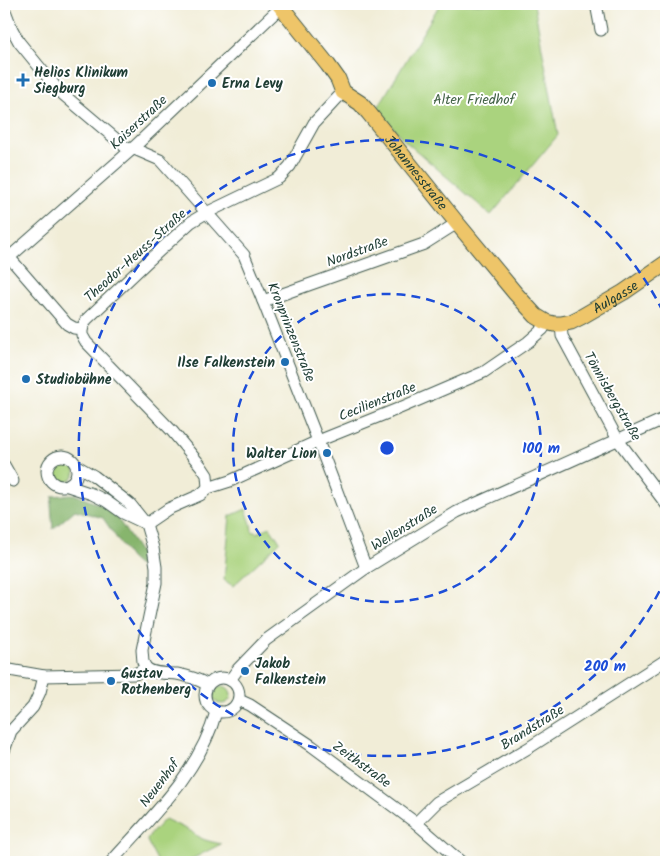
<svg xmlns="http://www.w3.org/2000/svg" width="670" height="866" font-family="Kalam,sans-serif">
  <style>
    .green { fill: #aad37e; stroke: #648859 }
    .forest { fill: #87b56d; stroke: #537950 }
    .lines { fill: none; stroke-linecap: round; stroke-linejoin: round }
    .minor-casing { stroke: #3e574c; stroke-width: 13 }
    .major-casing { stroke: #3e574c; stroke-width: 17 }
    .minor { stroke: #fff; stroke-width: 11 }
    .major { stroke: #eec569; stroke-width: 15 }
    .ring { fill: none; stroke: #1d4ed8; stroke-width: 2.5; stroke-dasharray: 9 6 }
    .poi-dot { fill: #1f6fb2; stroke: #fff; stroke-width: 2 }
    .labels { text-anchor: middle; stroke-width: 4; stroke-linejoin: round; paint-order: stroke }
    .poi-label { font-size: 14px; font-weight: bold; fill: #1f3d34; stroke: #fff; text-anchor: start }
    .park-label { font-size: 14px; fill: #426246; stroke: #fff }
    .street-label { font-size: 14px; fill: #1f3d34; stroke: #fff }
    .centre { fill: #1d4ed8; stroke: #fff; stroke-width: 2.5 }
    .ring-label { font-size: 15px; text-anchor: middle; font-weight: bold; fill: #1d4ed8; stroke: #fff; stroke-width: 4; stroke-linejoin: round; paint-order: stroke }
  </style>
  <rect width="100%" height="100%" fill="#fff"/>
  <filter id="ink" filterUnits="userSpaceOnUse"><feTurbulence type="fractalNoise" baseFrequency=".02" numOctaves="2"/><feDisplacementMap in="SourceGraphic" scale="10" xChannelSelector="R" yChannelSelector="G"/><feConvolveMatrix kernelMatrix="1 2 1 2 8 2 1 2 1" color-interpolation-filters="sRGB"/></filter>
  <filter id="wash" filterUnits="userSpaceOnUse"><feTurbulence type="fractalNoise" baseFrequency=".0096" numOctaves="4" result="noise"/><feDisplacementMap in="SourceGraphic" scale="20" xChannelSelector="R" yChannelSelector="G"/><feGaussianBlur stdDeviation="1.12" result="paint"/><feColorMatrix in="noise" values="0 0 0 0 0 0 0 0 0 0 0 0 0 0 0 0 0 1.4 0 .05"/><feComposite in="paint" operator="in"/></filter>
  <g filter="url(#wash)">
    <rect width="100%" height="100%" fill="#f1edd7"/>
    <g class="green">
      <path d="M440,4H534L558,135L491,215L405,141L377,109Z"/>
      <circle cx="63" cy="471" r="12"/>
      <path d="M246,509L251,524L252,531L257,533L270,527L280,542L233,586L224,580L230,516Z"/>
      <circle cx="222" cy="695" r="9"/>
      <path d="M165,819L190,831H191C199,840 209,841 221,844L186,862H158L147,841L148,837Z"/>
    </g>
    <path class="forest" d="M74,494L112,510L143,557L139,566L130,558L103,518L75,510L53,529L51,505L53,496Z"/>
  </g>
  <g filter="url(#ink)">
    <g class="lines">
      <defs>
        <g id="minor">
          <path d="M596,4L601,30"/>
          <path d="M4,8L12,29L19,42L59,91L130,151"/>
          <path d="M132,148L160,160L244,255L263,301L318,441L366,568"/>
          <path d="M9,257L67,324L74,328L82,329"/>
          <path d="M4,262L130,151L284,4"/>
          <path d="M263,301L424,244L457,223"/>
          <path d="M561,324L562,336L618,440L666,504"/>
          <path d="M82,329L86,320L146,263L191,222L206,213L279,178L290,166L314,123L343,92"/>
          <path d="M82,329V335L86,342L172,431L201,466L207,475L208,488"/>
          <circle cx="62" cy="471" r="15"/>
          <path d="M4,465L13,481"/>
          <path d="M77,466L94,476L130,504L146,524L153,548L156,567V583L142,650L143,662L146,668"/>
          <path d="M68,486L92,494L106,501L123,513L142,522"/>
          <path d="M146,524L168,509L200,495L208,488L230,481L318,441L400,408L484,372L528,342L543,329L546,322"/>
          <path d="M146,668C155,675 167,673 177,674C189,676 198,679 208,685"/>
          <path d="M4,669L44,676L135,674L146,668"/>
          <circle cx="222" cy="695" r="17"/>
          <path d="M230,680L238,669L266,640L366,568L457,512L666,418"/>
          <path d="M239,700L250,705L312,746L416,823L461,862"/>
          <path d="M4,751L11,731L33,707L40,692L44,676"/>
          <path d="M416,823L437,802L530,747L666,660"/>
          <path d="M111,862C151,817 200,772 216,712"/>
        </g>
        <g id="major">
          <path id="s1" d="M279,4L328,65L338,79L343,92L360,103L368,112L457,223L515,293L536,316L546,322L554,324H561L571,322L581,317L624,292L666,263"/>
        </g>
      </defs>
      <use href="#minor" class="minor-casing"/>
      <use href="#major" class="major-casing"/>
      <use href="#minor" class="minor"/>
      <use href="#major" class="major"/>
    </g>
  </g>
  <g class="ring">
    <circle cx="387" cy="448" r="154"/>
    <path d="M666 578A308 308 0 1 1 666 318"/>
  </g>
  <g class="poi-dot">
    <path d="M20.5 72.5h5v5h5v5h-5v5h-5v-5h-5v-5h5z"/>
    <circle cx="212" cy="83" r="5"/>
    <circle cx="285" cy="362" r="5"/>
    <circle cx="26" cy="379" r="5"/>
    <circle cx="327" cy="453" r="5"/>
    <circle cx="245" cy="671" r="5"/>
    <circle cx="111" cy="681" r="5"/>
  </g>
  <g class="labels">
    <g class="poi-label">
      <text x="34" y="77">Helios Klinikum<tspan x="34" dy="16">Siegburg</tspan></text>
      <text x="222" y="88">Erna Levy</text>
      <text x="275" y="367" text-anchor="end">Ilse Falkenstein</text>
      <text x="36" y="384">Studiobühne</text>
      <text x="317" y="458" text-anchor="end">Walter Lion</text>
      <text x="255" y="668">Jakob<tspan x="255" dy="16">Falkenstein</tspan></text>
      <text x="121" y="678">Gustav<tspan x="121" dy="16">Rothenberg</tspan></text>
    </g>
    <g class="park-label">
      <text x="474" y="104">Alter Friedhof</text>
    </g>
    <g class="street-label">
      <text transform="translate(138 122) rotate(-43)" y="5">Kaiserstraße</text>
      <text dy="5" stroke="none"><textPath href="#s1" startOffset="219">Johannesstraße</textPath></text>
      <text transform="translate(357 251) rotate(-20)" y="5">Nordstraße</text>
      <text transform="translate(135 255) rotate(-42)" y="5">Theodor-Heuss-Straße</text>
      <text dy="5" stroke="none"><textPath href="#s1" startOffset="494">Aulgasse</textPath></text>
      <text transform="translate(292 332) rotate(68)" y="5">Kronprinzenstraße</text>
      <text transform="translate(613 396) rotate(60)" y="5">Tönnisbergstraße</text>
      <text transform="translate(377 401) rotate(-22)" y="5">Cecilienstraße</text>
      <text transform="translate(404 527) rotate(-32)" y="5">Wellenstraße</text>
      <text transform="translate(532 727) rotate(-32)" y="5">Brandstraße</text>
      <text transform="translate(362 764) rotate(36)" y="5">Zeithstraße</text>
      <text transform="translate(159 783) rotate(-53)" y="5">Neuenhof</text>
    </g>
  </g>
  <circle cx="387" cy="448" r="8" class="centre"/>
  <g class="ring-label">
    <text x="541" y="453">100 m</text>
    <text x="605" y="671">200 m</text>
  </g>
  <rect width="670" height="866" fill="none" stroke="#fff" stroke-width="20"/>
</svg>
